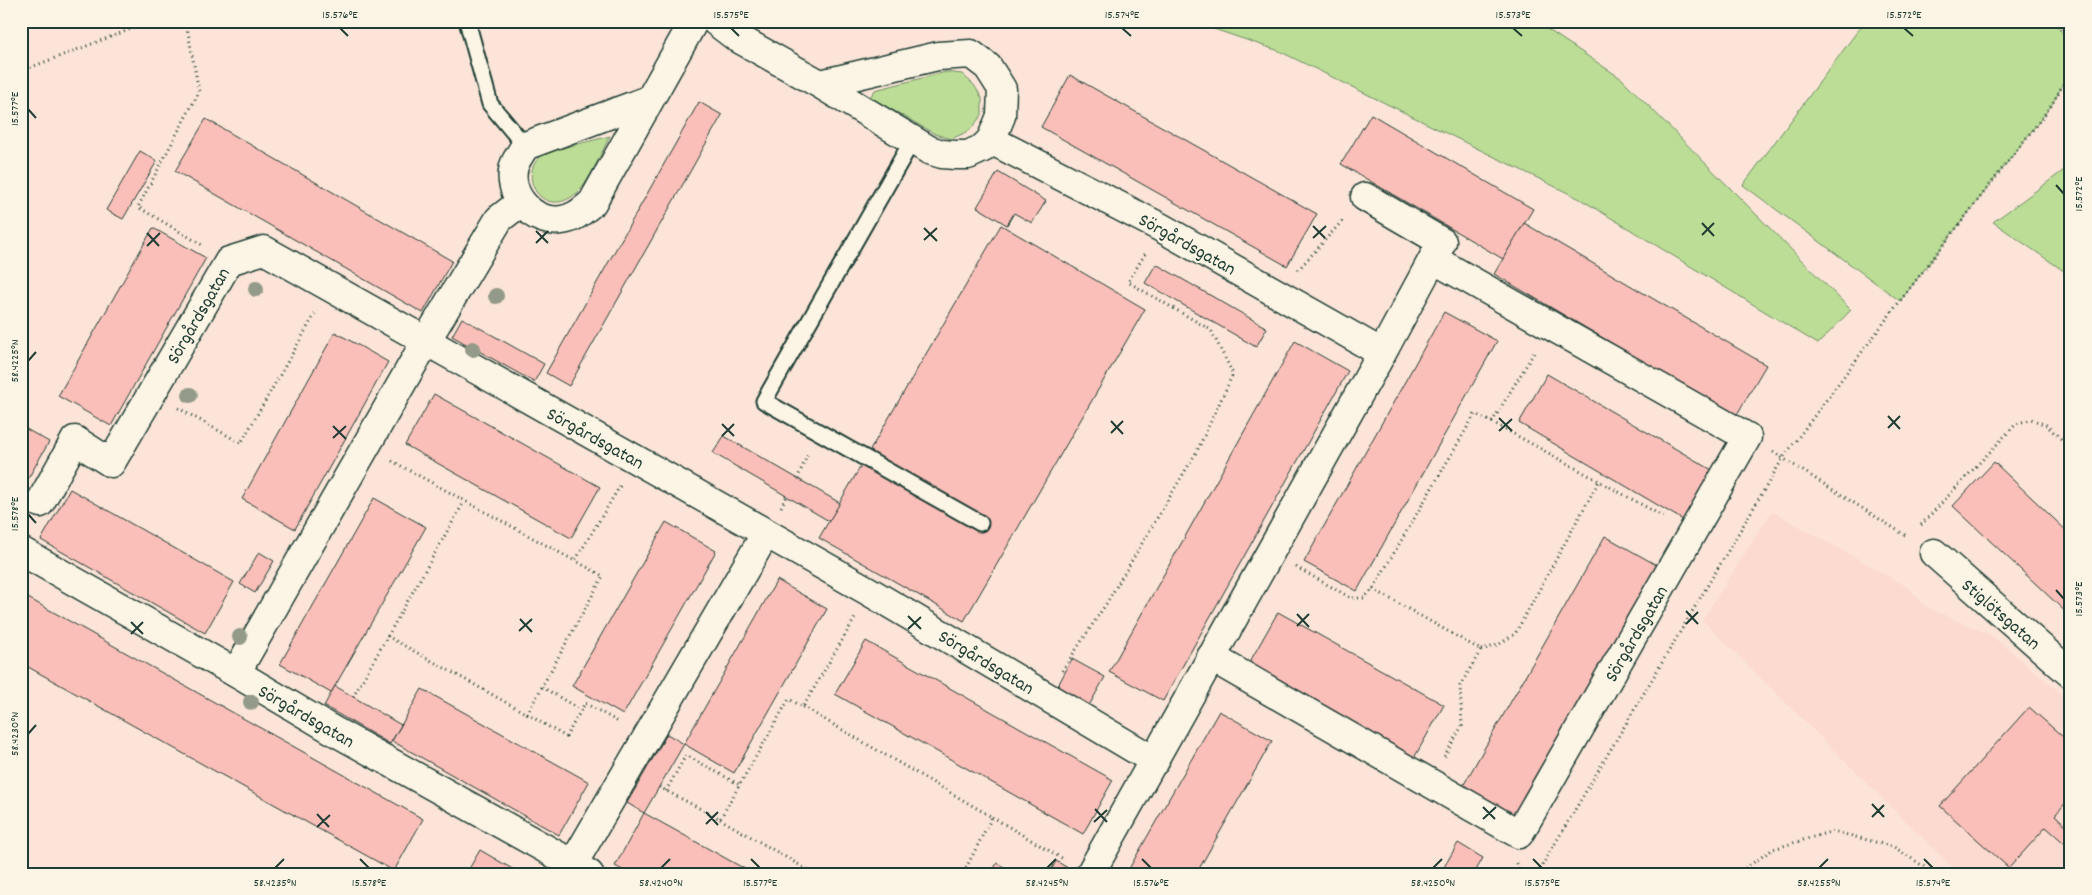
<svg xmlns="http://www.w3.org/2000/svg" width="2092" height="895" font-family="Dekko,sans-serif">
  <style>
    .built { fill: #fcdacf }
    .green { fill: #bcdd96; stroke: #6e8d65 }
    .building { fill: #fbbfb9; stroke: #1f3d34 }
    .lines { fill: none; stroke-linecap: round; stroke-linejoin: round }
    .lane-casing { stroke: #1f3d34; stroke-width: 19 }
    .street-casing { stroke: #1f3d34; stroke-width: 31 }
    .path { stroke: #1f3d34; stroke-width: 3; stroke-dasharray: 1 4; stroke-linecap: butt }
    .lane { stroke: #fcf5e5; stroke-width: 15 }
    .street { stroke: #fcf5e5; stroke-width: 28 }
    .tree { fill: #949a89 }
    .ticks { fill: none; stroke: #1f3d34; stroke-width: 2 }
    .labels { text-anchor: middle; stroke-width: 4; stroke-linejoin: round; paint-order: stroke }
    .street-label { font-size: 19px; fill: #1f3d34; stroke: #fcf5e5 }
    .neatline { fill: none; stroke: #1f3d34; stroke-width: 2 }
    .ticks-label { font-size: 12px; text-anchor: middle; fill: #1f3d34 }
  </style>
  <rect width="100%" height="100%" fill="#fce5d8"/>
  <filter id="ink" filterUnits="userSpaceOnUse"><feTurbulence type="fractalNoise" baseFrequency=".02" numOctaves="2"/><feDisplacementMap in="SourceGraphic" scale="10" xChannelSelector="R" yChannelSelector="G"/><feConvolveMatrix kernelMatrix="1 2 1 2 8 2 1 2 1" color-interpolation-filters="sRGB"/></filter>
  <g filter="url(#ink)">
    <path class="built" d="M1772,511L1908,587L1926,607L1991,635L2071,701V874H1959L1702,620Z"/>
    <g class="green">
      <path d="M1190,21H1535L1622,79L1851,310L1818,344L1580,199L1279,51Z"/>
      <path d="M1865,21H2054L2071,43V70L2051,106L1900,301L1743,185Z"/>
      <path d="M946,72L962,74L974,85L982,98V115L969,131L951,139L935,134L870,97L875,90Z"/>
      <path d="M610,136C603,149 588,184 578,192C546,221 518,181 538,159C546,150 596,140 610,136Z"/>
      <path d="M2071,165V276L1993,222Z"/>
    </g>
    <g class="building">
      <path d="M1070,75L1317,214L1287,266L1041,127Z"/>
      <path d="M699,102L722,115L569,386L546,373Z"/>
      <path d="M1371,114L1533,209L1503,259L1341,164Z"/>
      <path d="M206,119L452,261L423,313L175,171Z"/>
      <path d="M140,151L157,161L123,219L106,210Z"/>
      <path d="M998,172L1046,201L1032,223L1014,213L1007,225L977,207Z"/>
      <path d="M1524,223L1766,365L1736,416L1494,274Z"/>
      <path d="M1001,225L1145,309L964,621L819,538Z"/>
      <path d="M153,228L206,258L111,426L58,396Z"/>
      <path d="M1156,264L1267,328L1256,347L1145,283Z"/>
      <path d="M1444,312L1497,341L1357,591L1304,562Z"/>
      <path d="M462,318L544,364L534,382L452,336Z"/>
      <path d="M335,332L388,362L295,529L242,499Z"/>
      <path d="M1295,341L1348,371L1163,701L1109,672Z"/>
      <path d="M1547,374L1712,470L1683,520L1519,423Z"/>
      <path d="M434,394L600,487L571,538L405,445Z"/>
      <path d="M21,426L49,442L21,491Z"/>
      <path d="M724,436L840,503L829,521L713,453Z"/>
      <path d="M1994,462L2071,535V617L1953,506Z"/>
      <path d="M70,489L234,582L205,633L41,540Z"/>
      <path d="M374,498L426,527L331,693L280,664Z"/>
      <path d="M666,522L716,551L623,715L572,686Z"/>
      <path d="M1605,536L1660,567L1517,817L1463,786Z"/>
      <path d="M259,552L274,561L255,593L240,584Z"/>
      <path d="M777,580L827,609L734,773L684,744Z"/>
      <path d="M21,594L423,819L394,871L21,663Z"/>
      <path d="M1278,612L1444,705L1414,758L1248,665Z"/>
      <path d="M866,641L1113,780L1083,834L835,694Z"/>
      <path d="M1072,659L1105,677L1086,711L1054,693Z"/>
      <path d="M335,686L401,725L390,744L324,706Z"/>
      <path d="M422,689L589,782L559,835L392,741Z"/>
      <path d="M2029,707L2071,744V797L2055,815L2071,830V849L2046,827L2009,868L1940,806Z"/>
      <path d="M1219,711L1272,741L1196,874H1126Z"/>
      <path d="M667,734L684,744L644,813L627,803Z"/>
      <path d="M644,813L754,874H630L615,866Z"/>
      <path d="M1458,843L1483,858L1474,874H1440Z"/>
      <path d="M480,850L521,874H466Z"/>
      <path d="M1056,861L1073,871L1072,874H1049Z"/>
      <path d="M997,863L1016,874H991Z"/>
    </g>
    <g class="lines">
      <defs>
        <g id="lane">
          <path d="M467,21L490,104L525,146"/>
          <path d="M912,141L764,401L980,523"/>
        </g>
        <g id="street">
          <path d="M715,21L736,37L820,84L929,150L942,154L955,155H968L983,148L991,140L1001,116L1002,89L988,67L971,54L938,56L820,84"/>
          <path d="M648,100L525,146C522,152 516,159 514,166C506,194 533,225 562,220C575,218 582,211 592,203L694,21"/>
          <path d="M991,140L1160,227L1382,353L1442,242L1365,197"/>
          <path d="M521,202L499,219L426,341L766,533L573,864L589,874"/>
          <path d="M40,503L75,440L111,463L229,261L264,250L426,341L236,673"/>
          <path d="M766,533L870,592L1155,761"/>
          <path d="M21,551L236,673L334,731L573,864"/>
          <path d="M1934,553L2071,674"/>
          <path d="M1211,657L1519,834L1747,437L1433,259"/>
          <path d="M1090,874L1382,353"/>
        </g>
      </defs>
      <use href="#lane" class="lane-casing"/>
      <use href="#street" class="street-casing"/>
      <g class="path">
        <path d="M186,21L199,92L138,207L204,246"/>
        <path d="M2054,21L2071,43"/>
        <path d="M21,71L152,21"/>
        <path d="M1298,270L1344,219"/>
        <path d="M178,408L241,443L315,314"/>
        <path d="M1492,422L1599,481"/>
        <path d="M1773,452L1908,537"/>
        <path d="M392,461L575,561L620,486"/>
        <path d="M797,479L808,454"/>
        <path d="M781,507L787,496"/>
        <path d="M1921,525L2016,424L2031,419L2046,425L2071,448"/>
        <path d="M1296,567L1351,598H1364L1373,589L1475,414L1492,422L1535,351"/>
        <path d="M1373,589L1481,650L1460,686L1462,726L1444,757"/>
        <path d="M387,636L527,714L603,576L576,561"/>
        <path d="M1481,650L1498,645L1515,634L1599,481L1666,518"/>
        <path d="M1062,671L1106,604L1197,451L1233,374L1211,330L1128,282L1145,254"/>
        <path d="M542,687L581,710"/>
        <path d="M353,697L464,502"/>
        <path d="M803,707L992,817L963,874"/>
        <path d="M527,714L566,737L585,703L620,723"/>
        <path d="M659,787L720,819L789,699L803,707L855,618"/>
        <path d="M666,791L686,755L740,785"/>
        <path d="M992,817L1065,860"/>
        <path d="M720,819L815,874"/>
        <path d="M1517,863L1522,874"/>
        <path d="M21,865L36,874"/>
        <path d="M1537,874L1783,458L1900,301L2051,106L2071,70"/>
        <path d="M1737,874L1773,849L1833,831L1894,847L1935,874"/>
      </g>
      <use href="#lane" class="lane"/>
      <use href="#street" class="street"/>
    </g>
    <g class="tree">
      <circle cx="256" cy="289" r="8"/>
      <circle cx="496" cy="296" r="8"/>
      <circle cx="473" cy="349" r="8"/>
      <circle cx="190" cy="395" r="8"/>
      <circle cx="240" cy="637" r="8"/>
      <circle cx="251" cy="702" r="8"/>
    </g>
  </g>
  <path class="ticks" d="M340,28L348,36M731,28L739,36M1122,28L1131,36M1513,28L1522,36M1904,28L1913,36M28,109L36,118M2056,185L2064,194M1702,223L1714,236M1313,226L1325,238M924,228L937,241M536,231L548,243M147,233L159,246M1702,235L1714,223M1313,238L1326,226M924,240L937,228M536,243L548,231M147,246L160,233M28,361L36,352M1888,416L1900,429M1499,418L1512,431M1111,421L1123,434M722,424L734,436M333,426L346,439M1888,428L1900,416M1499,431L1512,419M1111,433L1123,421M722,436L734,424M333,438L346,426M28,514L36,523M2056,590L2064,599M1686,611L1698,624M1297,614L1309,627M908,616L921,629M520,619L532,632M131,622L143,634M1686,624L1698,612M1297,626L1309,614M908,629L921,617M519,631L532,619M131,634L143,622M28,734L36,725M1872,804L1884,817M1483,807L1495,819M1095,809L1107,822M706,812L718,825M317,814L329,827M1872,817L1884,805M1483,819L1496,807M1094,822L1107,810M706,824L718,812M317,827L330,815M360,859L369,868M751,859L760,868M1142,859L1151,868M1533,859L1542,868M1924,859L1933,868M275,868L284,859M661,868L670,859M1047,868L1056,859M1433,868L1442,859M1819,868L1828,859"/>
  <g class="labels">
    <g class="street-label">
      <text transform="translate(1188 243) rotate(29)" y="7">Sörgårdsgatan</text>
      <text transform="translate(197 315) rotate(-60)" y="7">Sörgårdsgatan</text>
      <text transform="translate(596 437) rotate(29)" y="7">Sörgårdsgatan</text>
      <text transform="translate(2002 613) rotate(41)" y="7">Stiglötsgatan</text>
      <text transform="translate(1635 633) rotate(-60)" y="7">Sörgårdsgatan</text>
      <text transform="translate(987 661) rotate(31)" y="7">Sörgårdsgatan</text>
      <text transform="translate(307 715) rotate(30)" y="7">Sörgårdsgatan</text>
    </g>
  </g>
  <rect width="2092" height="895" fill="none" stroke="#fcf5e5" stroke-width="55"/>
  <rect x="28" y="28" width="2036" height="840" class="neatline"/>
  <g class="ticks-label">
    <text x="340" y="18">15.576°E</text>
    <text x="731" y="18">15.575°E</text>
    <text x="1122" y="18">15.574°E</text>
    <text x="1513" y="18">15.573°E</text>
    <text x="1904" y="18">15.572°E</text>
    <text transform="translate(14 109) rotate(-90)" y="4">15.577°E</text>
    <text transform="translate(2078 194) rotate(-90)" y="4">15.572°E</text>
    <text transform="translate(14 361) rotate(-90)" y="4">58.4225°N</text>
    <text transform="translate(14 514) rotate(-90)" y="4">15.578°E</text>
    <text transform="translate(2078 599) rotate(-90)" y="4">15.573°E</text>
    <text transform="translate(14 734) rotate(-90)" y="4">58.4230°N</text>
    <text x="275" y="886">58.4235°N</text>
    <text x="369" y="886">15.578°E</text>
    <text x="661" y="886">58.4240°N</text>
    <text x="760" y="886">15.577°E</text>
    <text x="1047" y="886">58.4245°N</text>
    <text x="1151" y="886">15.576°E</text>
    <text x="1433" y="886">58.4250°N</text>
    <text x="1542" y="886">15.575°E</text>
    <text x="1819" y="886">58.4255°N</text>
    <text x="1933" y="886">15.574°E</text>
  </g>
</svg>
